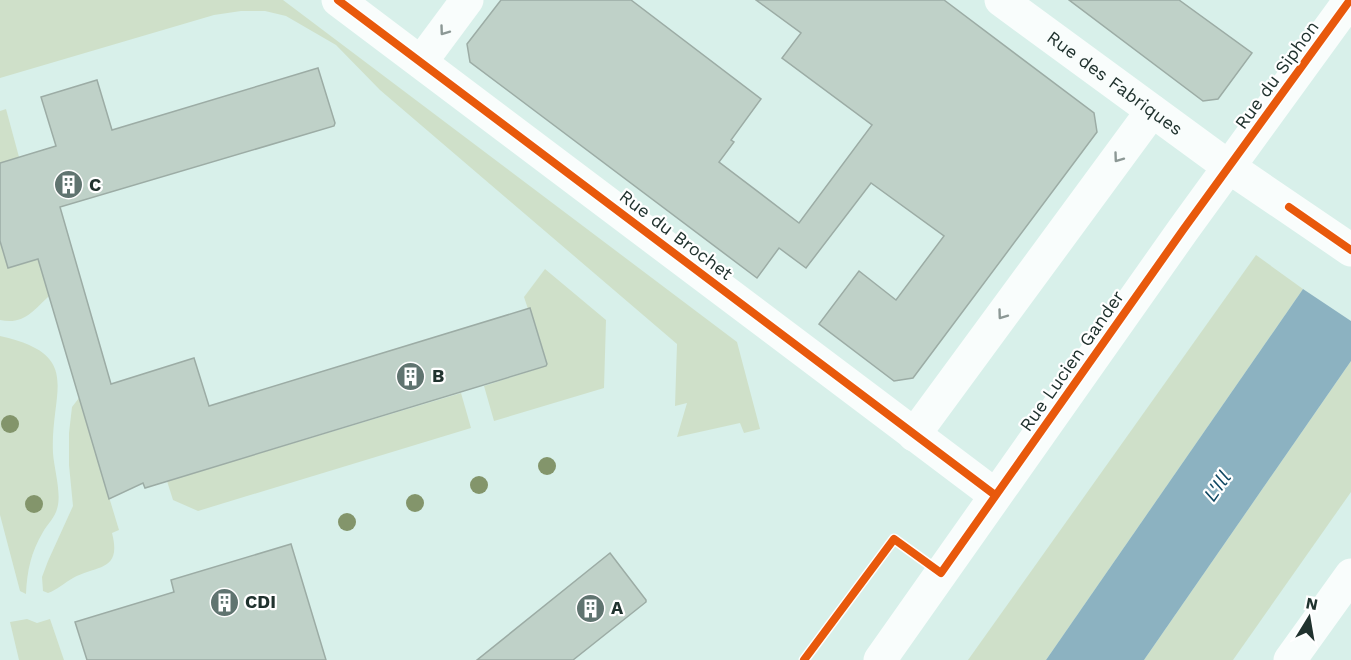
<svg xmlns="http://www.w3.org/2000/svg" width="1351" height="660" font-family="'Work Sans',sans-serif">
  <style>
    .green { fill: #cfe0c9 }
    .water { fill: #8cb2c1 }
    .building { fill: #bfd1c8; stroke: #9caca5; stroke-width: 1.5 }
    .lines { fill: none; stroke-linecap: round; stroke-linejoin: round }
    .minor { stroke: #f9fdfc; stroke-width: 33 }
    .cycleway-casing { stroke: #fff; stroke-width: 11 }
    .cycleway { stroke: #e8590c; stroke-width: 8 }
    .tree { fill: #83956b }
    .oneway { stroke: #8c9895 }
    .labels { text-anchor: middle; stroke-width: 4.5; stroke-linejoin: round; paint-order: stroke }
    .street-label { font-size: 18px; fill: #20322e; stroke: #fff }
    .poi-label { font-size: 18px; font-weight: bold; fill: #20322e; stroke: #fff; text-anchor: start }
    .water-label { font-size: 20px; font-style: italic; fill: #0f4762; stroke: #fff }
  </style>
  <rect width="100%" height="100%" fill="#d8f0ea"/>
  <g class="green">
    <path d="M0,0H283L737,342L760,429L744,433L740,423L677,437L687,403L675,406L677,344L380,90L336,45L286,16L265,11H241L214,15L0,78Z"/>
    <path d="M6,109L19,157L0,163V111Z"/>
    <path d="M36,213L49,296C33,311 24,325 0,320V241L8,268L29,262L17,219Z"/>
    <path d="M1256,255L1303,289L1046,660H968Z"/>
    <path d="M545,269L606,320L604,388L494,421L484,386L546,366L547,363L531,311L528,309L524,297Z"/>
    <path d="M0,336C85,355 50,391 53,453C54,469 62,494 57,509C55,517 47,525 43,532C31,552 27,571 26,594L20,591L0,515Z"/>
    <path d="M1351,361V492L1233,660H1144Z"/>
    <path d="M461,393L471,428L198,511L173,500L167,481Z"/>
    <path d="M79,398L119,530L112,533C122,572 97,565 73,578C64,583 57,590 48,593L43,591L42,577L48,561L73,506L69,465V433L72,407Z"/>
    <path d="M27,619L37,623L50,619L64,660H19L10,622Z"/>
  </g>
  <path class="water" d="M1303,289L1351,321V361L1144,660H1046Z"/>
  <g class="building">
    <path d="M501,0H631L761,99L731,140L734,142L719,162L799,223L872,125L782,58L801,33L756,0H944L1094,113L1097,132L913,378L894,381L819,324L859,271L896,300L944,236L871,183L806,268L779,248L757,278L470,62L467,44Z"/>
    <path d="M1069,0H1179L1252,53L1218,99L1203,101Z"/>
    <path d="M318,68L335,123L334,126L60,207L111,384L194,358L209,406L530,308L547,364L546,366L145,488L143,483L109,499L38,259L8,268L0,241V163L56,146L41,97L97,80L112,130Z"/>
    <path d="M291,544L326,660H87L75,622L174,592L171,580Z"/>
    <path d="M610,553L646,600V602L573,660H477Z"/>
  </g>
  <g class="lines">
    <g class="minor">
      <path d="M338,0L995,495"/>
      <path id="s1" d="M1001,0L1229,167L1351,250"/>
      <path d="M421,62L467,0"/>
      <path d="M914,435L1152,111"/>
      <path d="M880,660L1183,230L1350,0"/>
      <path d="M1290,660L1351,575"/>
    </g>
    <defs>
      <g id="cycleway">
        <path d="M338,0L995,495"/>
        <path d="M1289,207L1351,250"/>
        <path d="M804,660L894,539L941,573L1183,230L1350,0"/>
      </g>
    </defs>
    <use href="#cycleway" class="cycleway-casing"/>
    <use href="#cycleway" class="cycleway"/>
  </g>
  <g class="tree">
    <circle cx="10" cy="424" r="9"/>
    <circle cx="547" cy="466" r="9"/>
    <circle cx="479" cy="485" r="9"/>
    <circle cx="415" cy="503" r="9"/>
    <circle cx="34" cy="504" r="9"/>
    <circle cx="347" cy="522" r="9"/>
  </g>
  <defs><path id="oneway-chevron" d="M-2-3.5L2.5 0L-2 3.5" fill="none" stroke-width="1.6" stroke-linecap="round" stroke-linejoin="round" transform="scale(1.5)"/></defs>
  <g class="oneway">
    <use href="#oneway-chevron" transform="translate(444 31) rotate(126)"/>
    <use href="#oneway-chevron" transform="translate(1118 158) rotate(126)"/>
    <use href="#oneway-chevron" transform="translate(1002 315) rotate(126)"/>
  </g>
  <defs>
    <symbol id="building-disc" viewBox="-11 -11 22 22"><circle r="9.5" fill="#607470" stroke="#fff"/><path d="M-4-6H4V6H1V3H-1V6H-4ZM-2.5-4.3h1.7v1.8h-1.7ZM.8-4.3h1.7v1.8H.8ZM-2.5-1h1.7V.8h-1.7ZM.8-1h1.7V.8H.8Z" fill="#fff"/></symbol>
  </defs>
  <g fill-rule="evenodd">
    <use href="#building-disc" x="52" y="168" width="33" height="33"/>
    <use href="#building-disc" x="394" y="360" width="33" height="33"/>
    <use href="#building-disc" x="208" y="586" width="33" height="33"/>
    <use href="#building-disc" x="574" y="592" width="33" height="33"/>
  </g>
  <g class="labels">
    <g class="street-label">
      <text transform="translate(1277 75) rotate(-54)" y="6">Rue du Siphon</text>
      <text dy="6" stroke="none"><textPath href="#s1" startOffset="141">Rue des Fabriques</textPath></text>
      <text transform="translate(676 235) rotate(37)" y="6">Rue du Brochet</text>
      <text transform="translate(1072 361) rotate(-55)" y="6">Rue Lucien Gander</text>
    </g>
    <g class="poi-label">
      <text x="89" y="191">C</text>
      <text x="432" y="382">B</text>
      <text x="245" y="608">CDI</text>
      <text x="611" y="614">A</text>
    </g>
    <g class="water-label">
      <text transform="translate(1217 486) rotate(-55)" y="7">L'Ill</text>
    </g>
  </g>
  <g transform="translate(1309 618) rotate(11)" stroke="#ffffff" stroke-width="4.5" paint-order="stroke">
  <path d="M0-4.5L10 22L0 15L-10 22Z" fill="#20322e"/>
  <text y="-9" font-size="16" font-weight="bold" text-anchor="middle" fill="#20322e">N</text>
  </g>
</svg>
